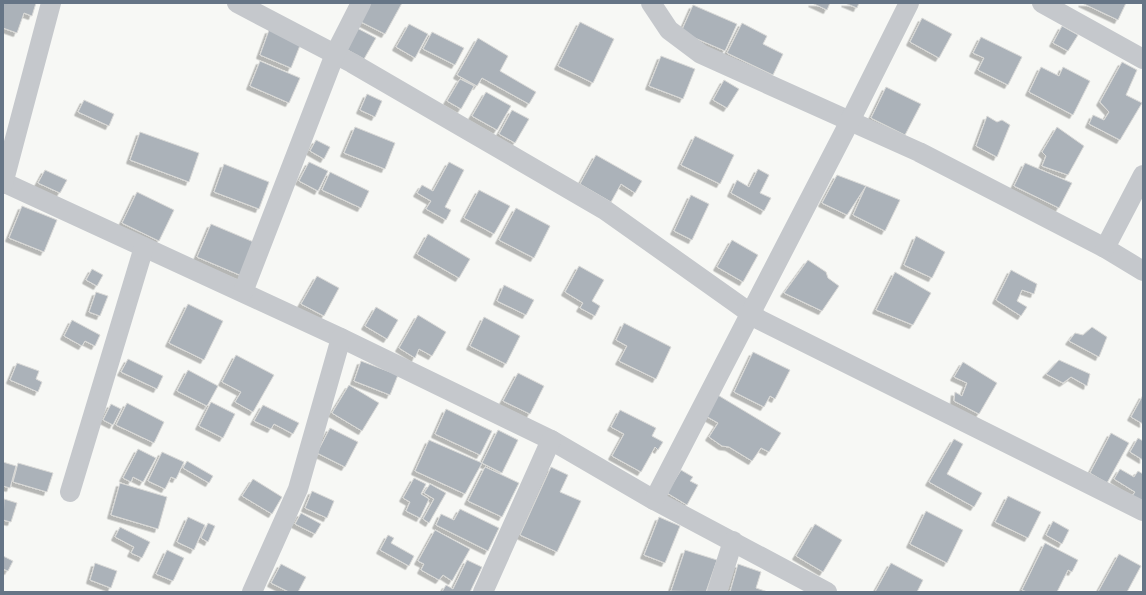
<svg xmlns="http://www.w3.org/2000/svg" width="1146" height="595" font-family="'IBM Plex Sans',sans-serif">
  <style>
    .building { fill: #abb2b9; stroke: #d9d9d7; filter: url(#shadow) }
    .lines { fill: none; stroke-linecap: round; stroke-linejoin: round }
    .minor { stroke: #c5c8cc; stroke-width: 20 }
  </style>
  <defs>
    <filter id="shadow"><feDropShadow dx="-3.5" dy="3.5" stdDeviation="0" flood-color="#0004"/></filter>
  </defs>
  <rect width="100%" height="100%" fill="#f7f8f5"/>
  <g class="building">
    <path d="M3,3H36L32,16L24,13L17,33L3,28Z"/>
    <path d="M371,3H402L385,34L361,22Z"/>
    <path d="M812,3H830L827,10Z"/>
    <path d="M845,3H859L857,8Z"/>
    <path d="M1082,3H1126L1118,20Z"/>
    <path d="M693,5L737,24L725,51L681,32Z"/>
    <path d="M922,18L952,34L939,58L910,42Z"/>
    <path d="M580,22L614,39L593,83L558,66Z"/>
    <path d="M742,23L767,36L763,44L783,54L773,75L727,53Z"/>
    <path d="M409,24L428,34L415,58L396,47Z"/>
    <path d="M1062,26L1078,35L1068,51L1053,43Z"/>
    <path d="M357,28L376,38L364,59L346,49Z"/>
    <path d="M269,30L301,43L291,68L260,55Z"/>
    <path d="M432,32L464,48L455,65L423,49Z"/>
    <path d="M981,37L1022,57L1008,85L978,70L984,58L973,53Z"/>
    <path d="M478,38L508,56L500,71L536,92L529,104L482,78L477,86L457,75Z"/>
    <path d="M661,56L695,69L683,99L649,86Z"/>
    <path d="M260,61L300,78L289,103L250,86Z"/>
    <path d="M1122,62L1137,70L1126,95L1142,103L1120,140L1089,124L1093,115L1104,120L1109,112L1100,102Z"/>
    <path d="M1041,67L1059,76L1063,67L1090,81L1073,115L1029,92Z"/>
    <path d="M460,79L474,86L461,109L447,101Z"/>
    <path d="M724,80L739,89L727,108L713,100Z"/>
    <path d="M886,87L921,104L905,135L871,118Z"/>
    <path d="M486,92L511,106L497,130L472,116Z"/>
    <path d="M367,94L382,101L375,117L360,110Z"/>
    <path d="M84,100L114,114L109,126L78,112Z"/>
    <path d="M512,110L529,119L515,143L499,134Z"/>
    <path d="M987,116L997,122L1002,120L1010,125L997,157L976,146Z"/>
    <path d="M355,127L395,143L385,169L344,153Z"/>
    <path d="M1057,127L1084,146L1068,175L1042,166L1046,156L1042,152Z"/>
    <path d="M140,132L199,153L189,182L130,160Z"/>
    <path d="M695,136L734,155L720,184L681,165Z"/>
    <path d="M316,140L330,147L324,159L310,151Z"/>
    <path d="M596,155L642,181L635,193L621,184L611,202L580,184Z"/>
    <path d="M309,162L328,171L318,191L299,181Z"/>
    <path d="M449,162L464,170L445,207L451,210L446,220L426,209L431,201L417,193L422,185L433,191Z"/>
    <path d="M1025,163L1072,183L1059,208L1014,186Z"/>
    <path d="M224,164L269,182L259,209L214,192Z"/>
    <path d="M758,169L769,175L760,193L771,198L764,211L731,193L737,180L749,187Z"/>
    <path d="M45,170L67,180L60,193L38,183Z"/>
    <path d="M330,172L369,191L361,208L322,190Z"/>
    <path d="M837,175L866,186L847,215L822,203Z"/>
    <path d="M866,186L900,200L885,231L853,215Z"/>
    <path d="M479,190L510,206L494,234L464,218Z"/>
    <path d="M137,192L174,210L159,241L122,223Z"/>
    <path d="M691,195L709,204L692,240L674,231Z"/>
    <path d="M22,206L57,220L44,252L9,238Z"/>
    <path d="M516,208L550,226L534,258L499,240Z"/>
    <path d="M211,224L256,243L242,276L197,257Z"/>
    <path d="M428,234L470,259L459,278L417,254Z"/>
    <path d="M916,236L945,252L932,278L904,265Z"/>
    <path d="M732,240L758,255L743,282L717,267Z"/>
    <path d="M808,260L826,272L828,278L839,286L822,311L784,293Z"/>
    <path d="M579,266L604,280L592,301L600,306L595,316L580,308L583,303L565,292Z"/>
    <path d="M92,269L103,275L97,286L86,280Z"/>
    <path d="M1011,270L1037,284L1034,294L1022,290L1017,301L1027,307L1021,316L996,300Z"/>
    <path d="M895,272L931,293L913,325L876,310Z"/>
    <path d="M317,276L339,288L324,316L301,304Z"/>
    <path d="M504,285L534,300L526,315L497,301Z"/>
    <path d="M96,292L108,296L100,316L89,312Z"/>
    <path d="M188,304L223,321L204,360L169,343Z"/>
    <path d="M376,307L398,320L387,339L365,326Z"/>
    <path d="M418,315L446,332L432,356L419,349L415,358L399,348Z"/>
    <path d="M484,317L520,336L506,364L470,346Z"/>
    <path d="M72,320L100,335L95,346L85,341L82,346L64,336Z"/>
    <path d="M624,323L671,347L656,379L619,361L627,346L616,340Z"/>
    <path d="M1092,327L1107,337L1099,357L1069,341L1075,333L1083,335Z"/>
    <path d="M753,352L790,370L775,399L770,396L764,407L734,392Z"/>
    <path d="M236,355L274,375L253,412L235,402L241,392L222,382Z"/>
    <path d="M128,359L163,376L157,389L121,372Z"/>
    <path d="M1059,360L1090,374L1087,386L1071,377L1063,383L1046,374Z"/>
    <path d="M361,361L398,375L390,395L354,381Z"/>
    <path d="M963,362L997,383L979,414L954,401L955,392L962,396L967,383L954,377Z"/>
    <path d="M17,363L39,371L36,379L42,382L38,392L10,380Z"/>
    <path d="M188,370L218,386L207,406L177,391Z"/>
    <path d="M518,373L544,386L530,414L503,401Z"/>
    <path d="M349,385L379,403L362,431L332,413Z"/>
    <path d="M716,394L781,433L769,452L761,448L752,461L729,447L722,446L709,437L718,423L704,415Z"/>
    <path d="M1143,395V424L1131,417Z"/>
    <path d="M211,402L235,414L223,438L199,426Z"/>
    <path d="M127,403L164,422L154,443L116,425Z"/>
    <path d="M111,404L121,409L113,425L103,420Z"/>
    <path d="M263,405L299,423L293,434L274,424L271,429L254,421Z"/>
    <path d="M446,409L492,431L480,455L435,434Z"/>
    <path d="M620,410L656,428L652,436L663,442L658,450L655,447L641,472L612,456L624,434L611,427Z"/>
    <path d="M330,428L358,442L345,467L317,453Z"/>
    <path d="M498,430L518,440L502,473L482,463Z"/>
    <path d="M1111,433L1129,443L1107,483L1090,473Z"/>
    <path d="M1138,438L1143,441V460L1130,452Z"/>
    <path d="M954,439L963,444L947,474L982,493L974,507L929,482Z"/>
    <path d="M429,440L482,463L465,494L415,471Z"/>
    <path d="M138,449L156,458L143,482L133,477L131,482L123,478Z"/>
    <path d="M162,452L184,462L176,479L171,477L165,489L148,481Z"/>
    <path d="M187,461L213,476L209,483L183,468Z"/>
    <path d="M3,462L16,466L10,488L3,486Z"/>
    <path d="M18,463L53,473L47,492L13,482Z"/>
    <path d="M485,467L519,483L502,517L468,501Z"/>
    <path d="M551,467L568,475L560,492L581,501L557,552L520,535Z"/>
    <path d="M1120,469L1134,477L1138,471L1143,474V503L1132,496L1135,492L1114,479Z"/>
    <path d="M681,470L693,477L690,481L698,485L687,505L667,493Z"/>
    <path d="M414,478L426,484L421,494L429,499L420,518L406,511L410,502L403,498Z"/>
    <path d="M253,479L282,497L272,514L242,496Z"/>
    <path d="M120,483L167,497L158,529L111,515Z"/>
    <path d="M430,484L446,493L429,523L423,519L434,499L424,493Z"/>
    <path d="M312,491L334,501L327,518L305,508Z"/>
    <path d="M1008,496L1041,512L1028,538L995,522Z"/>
    <path d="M4,499L17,503L11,522L3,520Z"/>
    <path d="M460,509L499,528L488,551L436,525L441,514L454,520Z"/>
    <path d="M926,511L963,530L947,563L910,544Z"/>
    <path d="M301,513L321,524L315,534L295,524Z"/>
    <path d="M188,517L205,525L194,550L177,542Z"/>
    <path d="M659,517L680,526L665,563L644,555Z"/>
    <path d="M1053,521L1069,530L1062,544L1046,535Z"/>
    <path d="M208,523L215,526L208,542L201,538Z"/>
    <path d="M815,524L842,540L823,572L796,556Z"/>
    <path d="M120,527L150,542L142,558L131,553L134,547L115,537Z"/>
    <path d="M435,530L470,549L452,581L443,575L439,580L421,570L424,564L418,561Z"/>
    <path d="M388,535L394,538L391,543L414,556L409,566L380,550Z"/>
    <path d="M1045,543L1078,560L1072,572L1068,570L1057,592H1027L1022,590Z"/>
    <path d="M167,550L184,558L173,581L156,574Z"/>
    <path d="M685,550L717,560L706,592L671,591Z"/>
    <path d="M1119,554L1141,566L1127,592H1098Z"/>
    <path d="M3,556L13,561L8,571L3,569Z"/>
    <path d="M467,560L482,567L470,592H442L446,585L453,589Z"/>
    <path d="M95,563L117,571L111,588L90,580Z"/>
    <path d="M891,563L923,580L917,592H875Z"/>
    <path d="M281,564L306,577L298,592H289L271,583Z"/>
    <path d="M738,564L761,572L756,588L768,592H730Z"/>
  </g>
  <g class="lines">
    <g class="minor">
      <path d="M237,3L352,63L605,210L760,320L1143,511"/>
      <path d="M651,3L669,30L701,54L919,152L1105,248L1143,271"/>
      <path d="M1042,3L1143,59"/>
      <path d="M3,182L341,338L551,440L654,500L827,592"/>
      <path d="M3,184L51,3"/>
      <path d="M1105,248L1143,175"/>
      <path d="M243,292L335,54L361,3"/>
      <path d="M70,492L144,247"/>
      <path d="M654,500L850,121L909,3"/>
      <path d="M252,592L298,489L341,338"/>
      <path d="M483,592L551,440"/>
      <path d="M717,592L733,541"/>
    </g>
  </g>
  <rect width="1146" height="595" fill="none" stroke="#667586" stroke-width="8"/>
</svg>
